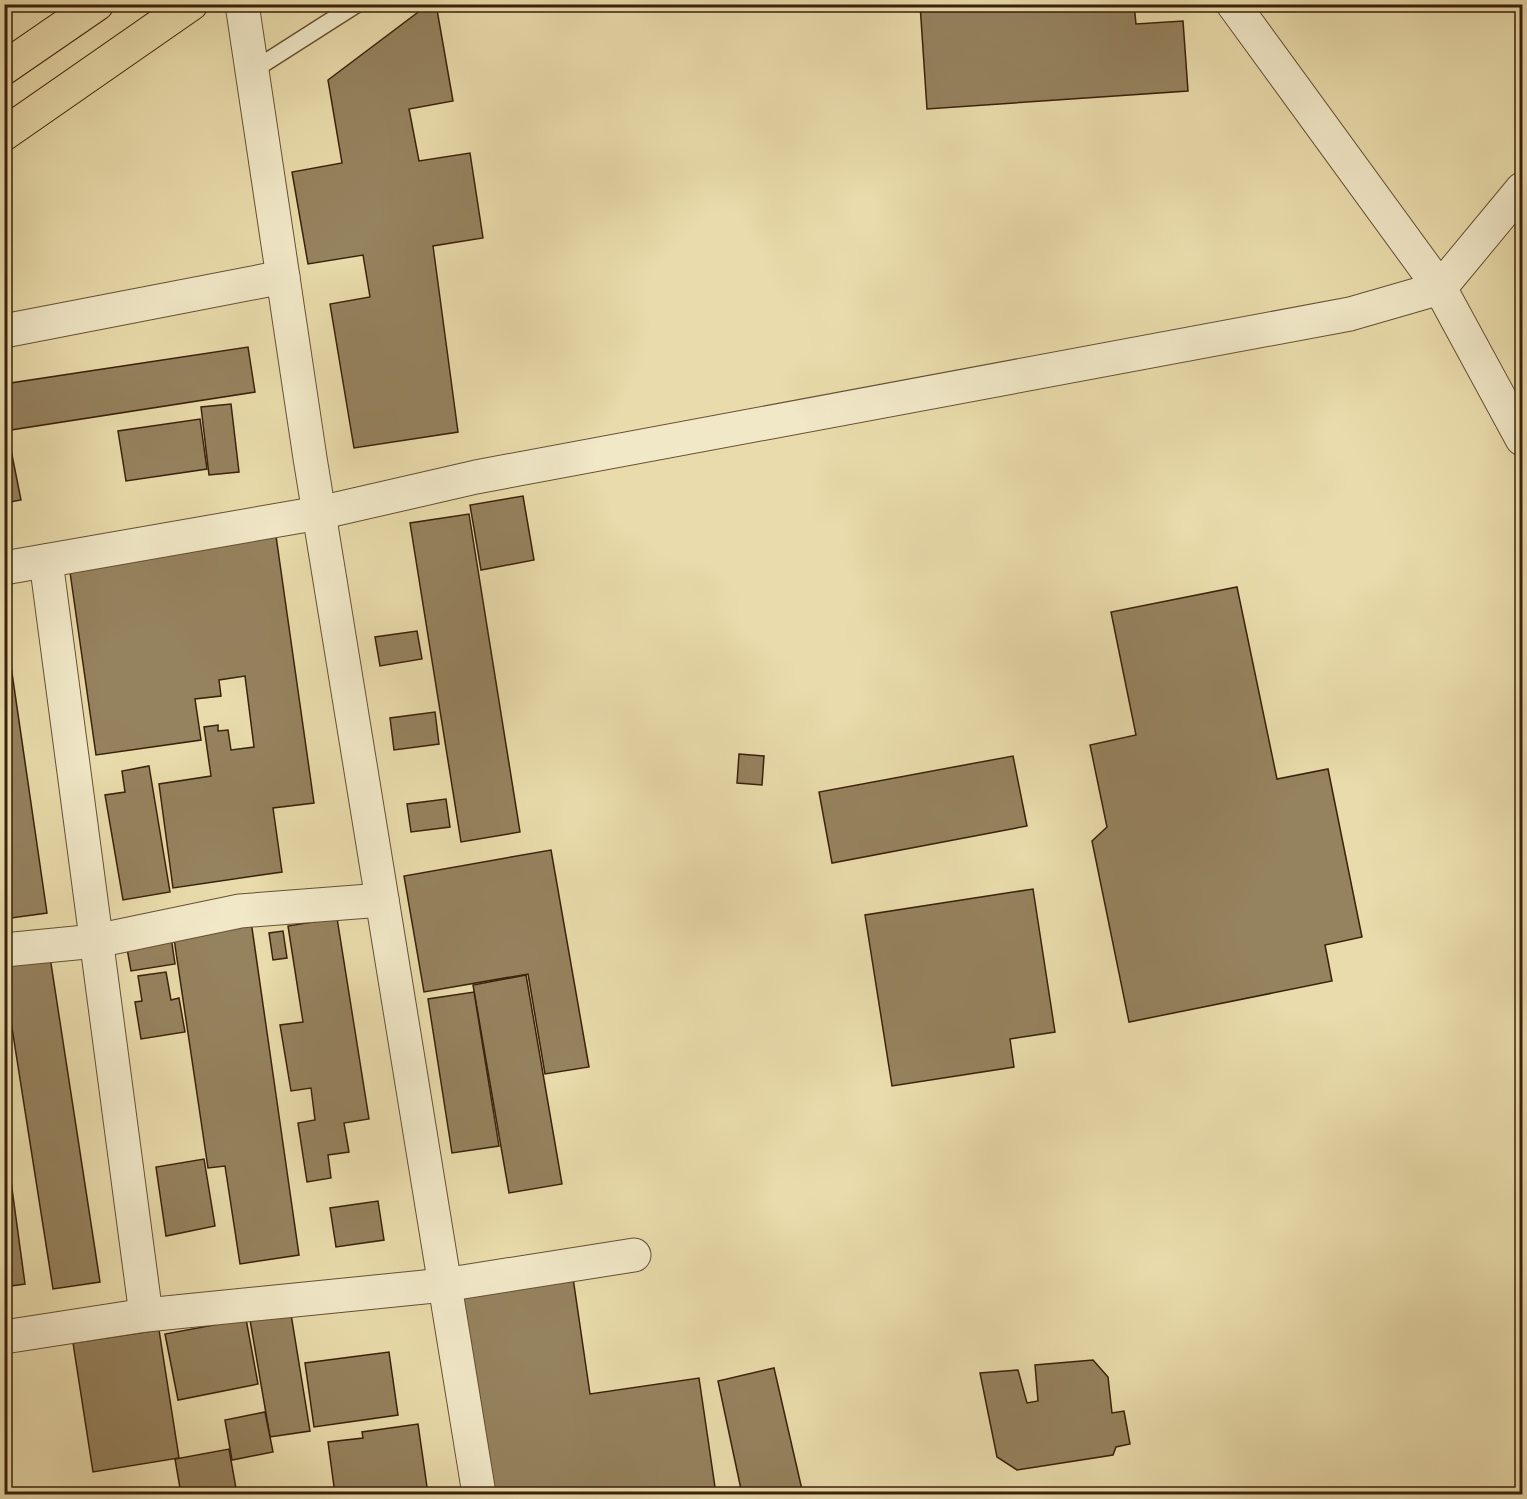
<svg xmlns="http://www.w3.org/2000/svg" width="1527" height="1499" font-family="'IM FELL DW Pica',serif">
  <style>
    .building { fill: #95825e; stroke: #3a210a; stroke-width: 1.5 }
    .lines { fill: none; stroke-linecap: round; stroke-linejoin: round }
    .service-casing { stroke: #665032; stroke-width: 19 }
    .minor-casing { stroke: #665032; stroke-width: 35 }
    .trunk-casing { stroke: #3a210a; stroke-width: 35 }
    .service { stroke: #f1e8c8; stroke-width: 16 }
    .minor { stroke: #f1e8c8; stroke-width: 33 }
    .trunk { stroke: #e9dbab; stroke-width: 33 }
  </style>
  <rect width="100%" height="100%" fill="#e9dbab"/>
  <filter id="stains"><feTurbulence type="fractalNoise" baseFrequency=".00333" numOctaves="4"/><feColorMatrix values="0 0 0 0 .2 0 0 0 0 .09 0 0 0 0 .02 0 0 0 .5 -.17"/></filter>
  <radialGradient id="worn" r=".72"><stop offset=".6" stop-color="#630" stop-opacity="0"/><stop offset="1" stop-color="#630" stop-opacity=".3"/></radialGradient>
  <g class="building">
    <path d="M429,4H436L453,101L409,109L419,161L470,153L483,238L433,246L458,432L354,448L330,304L370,297L363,255L308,264L292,172L342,163L328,80Z"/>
    <path d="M920,4H1134L1136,24L1183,21L1188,91L927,109Z"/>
    <path d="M248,347L255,392L4,431V384Z"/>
    <path d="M231,404L239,472L209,475L201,407Z"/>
    <path d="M200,419L207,469L126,481L118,431Z"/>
    <path d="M11,450L21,500L4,503V451Z"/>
    <path d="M523,496L534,560L481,570L470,505Z"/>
    <path d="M469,514L520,832L461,842L410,523Z"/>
    <path d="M276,536L314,803L273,808L282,872L173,888L159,784L211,776L204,727L218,725V731L228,730L231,750L254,747L245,676L219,680L221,696L195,699L201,740L96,755L67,551Z"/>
    <path d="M1237,587L1277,779L1328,769L1362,937L1325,945L1332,981L1129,1022L1092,841L1107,827L1090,745L1136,735L1111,612Z"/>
    <path d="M4,618L47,913L4,919Z"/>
    <path d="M417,631L422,659L380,666L375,637Z"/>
    <path d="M435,712L439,744L394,750L390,718Z"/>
    <path d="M739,754L764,756L762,785L737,783Z"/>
    <path d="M1013,756L1027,826L832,863L819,792Z"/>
    <path d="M149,766L170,892L123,900L105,795L125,792L122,771Z"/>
    <path d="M446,799L450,827L411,832L407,804Z"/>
    <path d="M551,850L589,1067L545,1074L528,974L424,992L404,876Z"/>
    <path d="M1033,889L1055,1032L1010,1039L1014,1067L892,1086L865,915Z"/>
    <path d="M337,918L369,1119L344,1123L349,1152L328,1155L331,1178L307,1182L298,1123L315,1120L311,1088L291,1091L280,1025L303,1022L288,926Z"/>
    <path d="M251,921L299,1255L240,1264L225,1166L208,1168L173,932Z"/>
    <path d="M170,930L175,964L131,971L125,937Z"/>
    <path d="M283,931L287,958L273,960L269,933Z"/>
    <path d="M50,957L100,1282L53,1289L4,977V964Z"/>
    <path d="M166,972L171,1000L179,998L185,1032L141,1039L135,1002L142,1001L138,976Z"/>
    <path d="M526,975L562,1184L509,1193L473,985Z"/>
    <path d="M474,992L499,1146L452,1153L428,999Z"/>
    <path d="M4,1130L25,1284L4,1287Z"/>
    <path d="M204,1159L215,1226L166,1236L156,1167Z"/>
    <path d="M378,1201L384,1240L336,1247L330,1208Z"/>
    <path d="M572,1271L590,1394L699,1378L716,1494H491L461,1288Z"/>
    <path d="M291,1314L310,1431L270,1437L250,1320Z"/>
    <path d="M246,1319L258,1384L178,1400L165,1334Z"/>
    <path d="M159,1330L179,1458L93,1472L73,1343Z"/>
    <path d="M389,1352L398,1415L314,1427L305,1363Z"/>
    <path d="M1093,1360L1108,1377L1112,1413L1124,1411L1130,1444L1116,1447L1113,1455L1017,1470L997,1457L980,1373L1018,1370L1027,1403L1038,1401L1035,1365Z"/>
    <path d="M774,1368L803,1494H742L718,1381Z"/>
    <path d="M265,1412L273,1452L232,1460L225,1420Z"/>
    <path d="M418,1424L428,1494H335L328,1442L363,1438L362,1432Z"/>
    <path d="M229,1449L237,1494H181L175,1459Z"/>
  </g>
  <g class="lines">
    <defs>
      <path id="service" d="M252,71L357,4"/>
      <g id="minor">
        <path d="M242,4L310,458L479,1494"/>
        <path d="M1233,4L1440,288L1522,439"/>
        <path d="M4,331L283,277"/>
        <path d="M46,561L146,1315"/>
        <path d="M4,568L319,513L476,477L1350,314L1440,288L1522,189"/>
        <path d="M4,950L96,941L240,911L382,900"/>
        <path d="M4,1337L146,1315L444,1285L634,1255"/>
      </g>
      <g id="trunk">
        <path d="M4,68L97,4"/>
        <path d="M4,134L191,4"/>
      </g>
    </defs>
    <use href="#service" class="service-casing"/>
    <use href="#minor" class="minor-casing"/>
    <use href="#trunk" class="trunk-casing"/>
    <use href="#service" class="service"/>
    <use href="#minor" class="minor"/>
    <use href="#trunk" class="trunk"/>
  </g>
  <rect width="1527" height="1499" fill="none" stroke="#e9dbab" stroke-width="24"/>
  <rect x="6" y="6" width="1515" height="1487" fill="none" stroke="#3a210a" stroke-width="3"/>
  <rect x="12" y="12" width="1503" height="1475" fill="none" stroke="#3a210a" stroke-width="1.5"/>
  <rect width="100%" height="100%" filter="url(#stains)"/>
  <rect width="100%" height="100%" fill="url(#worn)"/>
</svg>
